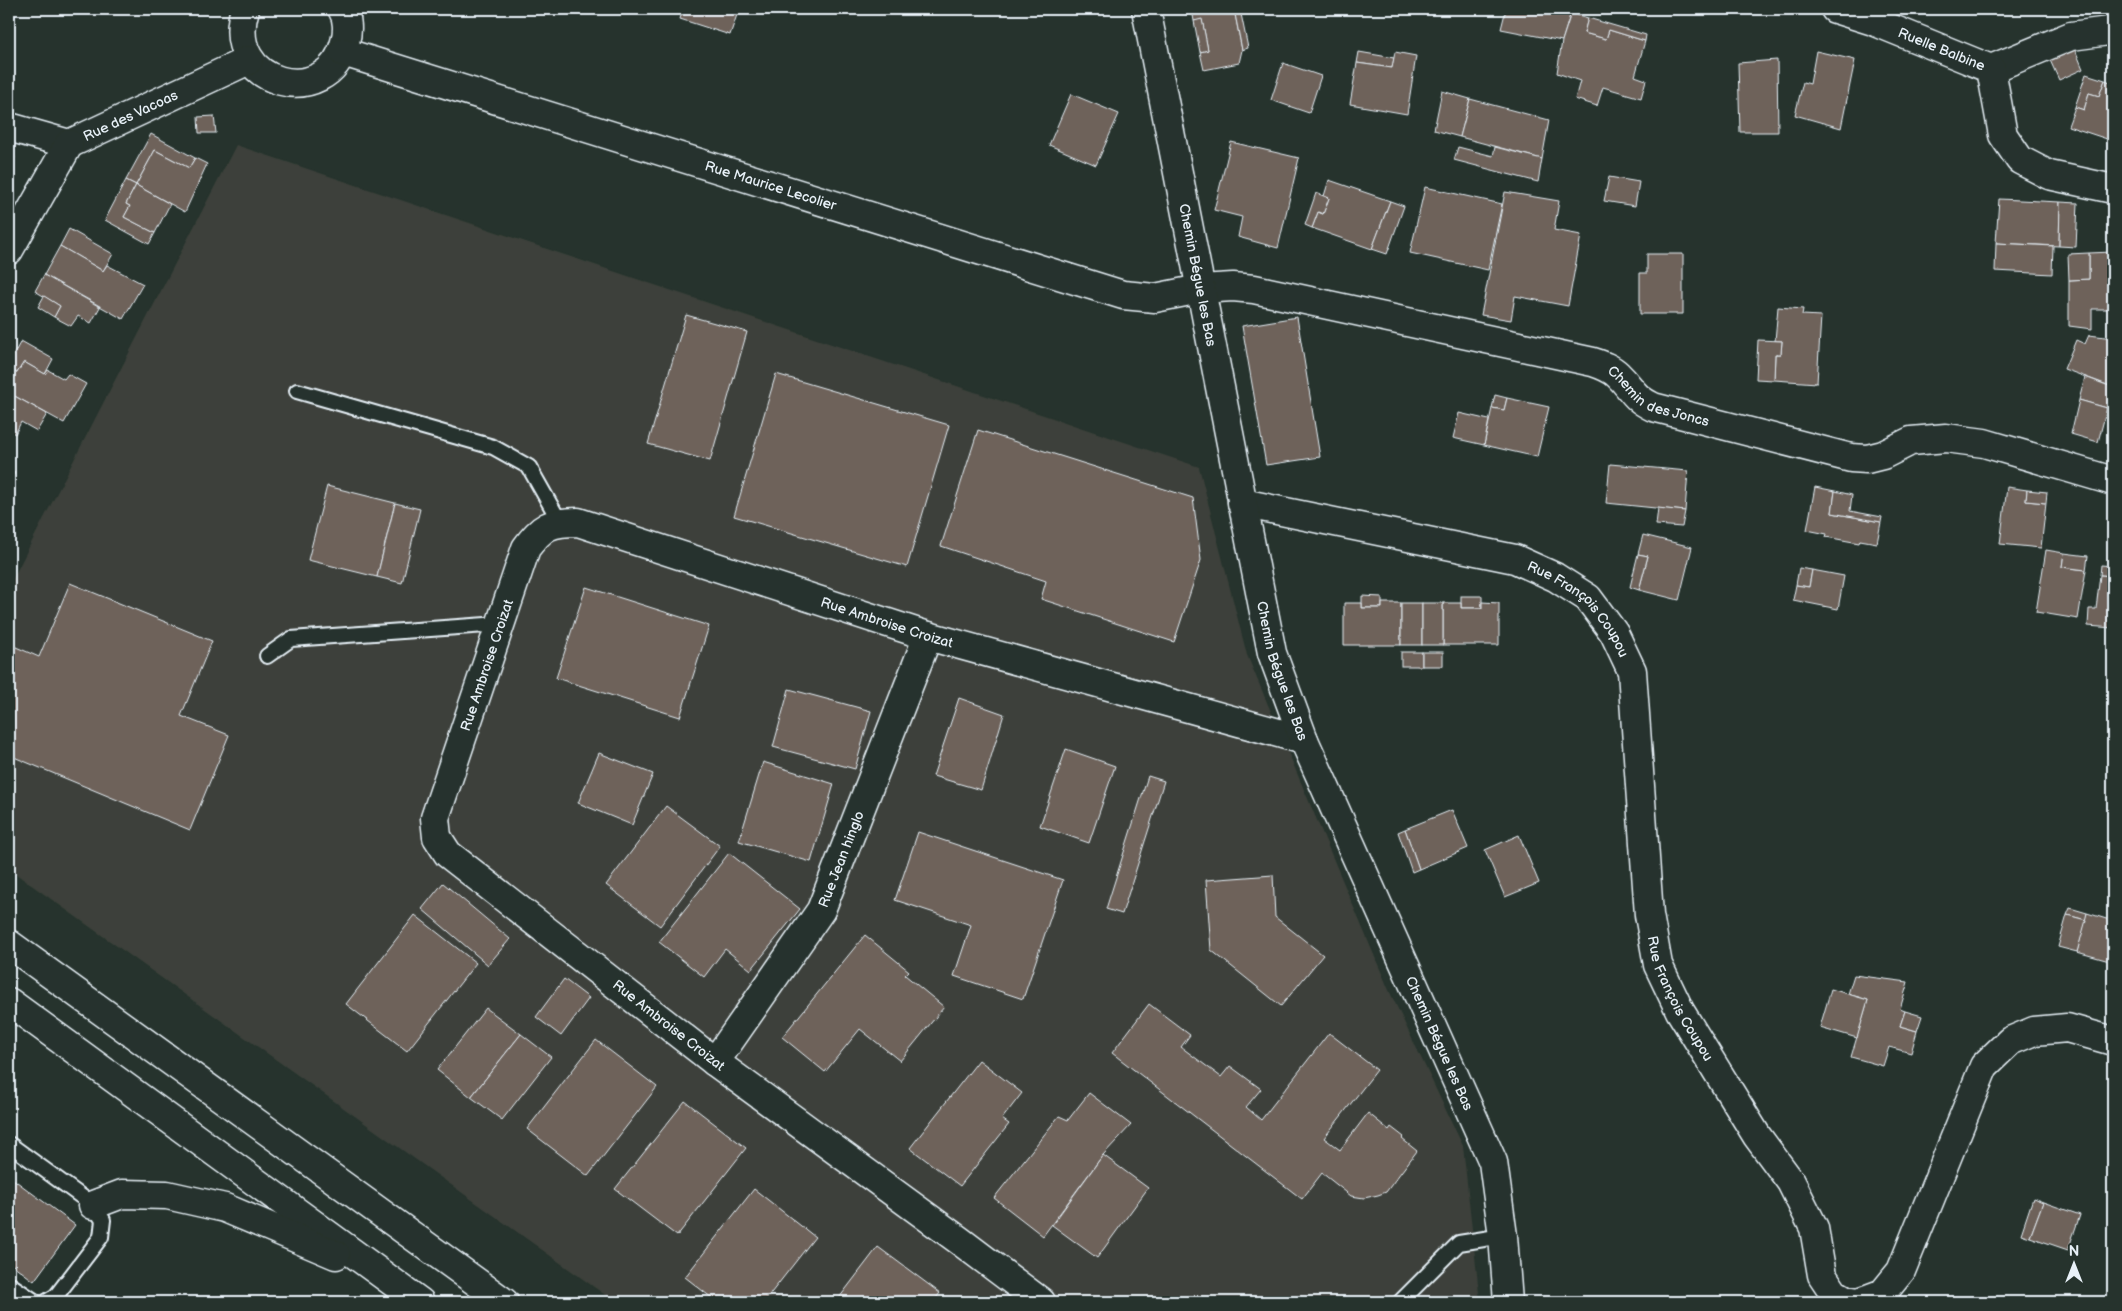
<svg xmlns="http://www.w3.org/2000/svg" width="2122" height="1311" font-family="'Balsamiq Sans',sans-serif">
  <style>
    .built { fill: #3c413a }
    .building { fill: #6e625a; stroke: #e8f1f8 }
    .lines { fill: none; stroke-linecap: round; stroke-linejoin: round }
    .service-casing { stroke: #e8f1f8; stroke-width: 18 }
    .minor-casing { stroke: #e8f1f8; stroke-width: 31 }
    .tertiary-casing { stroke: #e8f1f8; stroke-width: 31 }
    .trunk-casing { stroke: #e8f1f8; stroke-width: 31 }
    .service { stroke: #26332d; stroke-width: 14 }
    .minor { stroke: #26332d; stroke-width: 28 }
    .tertiary { stroke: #26332d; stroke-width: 28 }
    .trunk { stroke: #26332d; stroke-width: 28 }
    .labels { text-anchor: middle; stroke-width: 4.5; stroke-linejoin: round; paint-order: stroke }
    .street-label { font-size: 14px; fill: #e8f1f8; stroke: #26332d }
  </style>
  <rect width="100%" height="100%" fill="#26332d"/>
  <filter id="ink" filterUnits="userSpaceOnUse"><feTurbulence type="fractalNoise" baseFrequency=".02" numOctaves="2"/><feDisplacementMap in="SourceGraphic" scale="10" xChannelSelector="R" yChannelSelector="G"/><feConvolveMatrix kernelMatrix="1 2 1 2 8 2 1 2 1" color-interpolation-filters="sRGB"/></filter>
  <g filter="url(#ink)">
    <path class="built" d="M236,145L1199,467L1247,655L1388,988L1463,1146L1480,1302H615L9,869V586Z"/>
    <g class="building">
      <path d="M683,9H739L730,35L680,19Z"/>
      <path d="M1192,9H1234L1242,50L1239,63L1204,70L1200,52L1208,50L1202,20L1194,21Z"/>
      <path d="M1234,9H1240L1248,48L1242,50Z"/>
      <path d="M1506,9H1572L1562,41L1501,29Z"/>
      <path d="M1571,13L1588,18L1584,33L1606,39L1609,30L1645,41L1635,76L1646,80L1641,98L1603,87L1597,106L1575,99L1580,81L1557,73L1562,41Z"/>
      <path d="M1588,18L1646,35L1645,41L1609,30L1606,39L1584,33Z"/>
      <path d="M1202,19L1208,50L1200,52L1194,21Z"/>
      <path d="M2074,47L2083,69L2059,80L2049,58Z"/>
      <path d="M1816,51L1855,60L1841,128L1795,115L1803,82L1810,84Z"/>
      <path d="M1359,52L1394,58L1392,68L1357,63Z"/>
      <path d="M1395,52L1416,56L1407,114L1350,104L1357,63L1392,68Z"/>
      <path d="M1777,60L1778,132H1740L1738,63Z"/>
      <path d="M1283,63L1321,76L1309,113L1271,100Z"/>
      <path d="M2086,74L2105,80L2099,96L2089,93L2084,110L2075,107Z"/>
      <path d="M2105,80L2113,83V141L2068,126L2075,107L2084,110L2089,93L2099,96Z"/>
      <path d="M1442,91L1470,99L1460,137L1434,130Z"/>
      <path d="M1071,94L1119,114L1096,165L1049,145Z"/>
      <path d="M1470,99L1549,120L1542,159L1460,137Z"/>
      <path d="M214,116L216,133H199L198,117Z"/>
      <path d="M151,134L195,158L189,168L155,150L136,185L126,180Z"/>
      <path d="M1231,142L1299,158L1278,248L1238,237L1242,217L1214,210Z"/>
      <path d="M1458,147L1493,156L1495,147L1542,159L1538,182L1454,160Z"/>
      <path d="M155,150L189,168L195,158L207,164L185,212L136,185Z"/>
      <path d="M9,154L15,157L9,169Z"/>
      <path d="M1609,177L1639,182L1635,206L1604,201Z"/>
      <path d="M126,180L136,185L126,204L130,206L124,217L155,233L149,244L105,220Z"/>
      <path d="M1329,180L1390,201L1372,249L1312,228L1318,212L1323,214L1329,198L1324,196Z"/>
      <path d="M136,185L170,204L155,233L124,217L130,206L126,204Z"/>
      <path d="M1425,187L1502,204L1488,270L1410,253Z"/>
      <path d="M1505,192L1559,201L1554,230L1581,235L1568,306L1515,296L1511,320L1481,315Z"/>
      <path d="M1316,193L1329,198L1323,214L1318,212L1312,228L1305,225Z"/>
      <path d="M1999,199L2060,202L2059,246L1996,243Z"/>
      <path d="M1390,201L1404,206L1387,254L1372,249Z"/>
      <path d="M2060,202L2078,203L2076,247L2059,246Z"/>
      <path d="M69,229L113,254L103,271L60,246Z"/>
      <path d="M1996,243L2053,246L2052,274L1995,271Z"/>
      <path d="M60,246L103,271L107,265L143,284L123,319L44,275Z"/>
      <path d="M2113,252V309H2092V329L2069,326V280L2089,279V253Z"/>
      <path d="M2089,253V279L2069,280L2068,254Z"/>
      <path d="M1647,254H1683V314H1640V273H1647Z"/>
      <path d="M44,275L100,307L91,323L78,316L71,326L54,317L60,306L35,291Z"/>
      <path d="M44,296L60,306L54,317L38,307Z"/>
      <path d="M1778,307L1803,309L1802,315L1821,316L1817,383L1774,380L1775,354H1781L1782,341H1775Z"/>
      <path d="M686,315L747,332L710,461L648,444Z"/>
      <path d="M1297,317L1320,457L1266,465L1242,326Z"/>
      <path d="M2089,335L2113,338V387L2064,369L2076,340L2085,344Z"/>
      <path d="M1758,340L1782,341L1781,354H1775L1774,380L1756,379Z"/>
      <path d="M21,341L53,359L45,374L24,362L17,373L9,369V363Z"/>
      <path d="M24,362L45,374L48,370L64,379L68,374L86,384L64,423L9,393V369L17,373Z"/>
      <path d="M776,374L949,425L907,567L734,516Z"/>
      <path d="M2085,377L2112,387L2107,408L2079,400Z"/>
      <path d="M9,393L47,414L37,431L21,422L15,434L9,430Z"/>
      <path d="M1495,395L1507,398L1504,410L1492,408Z"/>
      <path d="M1507,398L1549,407L1537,457L1484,445L1492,408L1504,410Z"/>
      <path d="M2079,400L2107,408L2098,442L2071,434Z"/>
      <path d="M1459,413L1489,420L1484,445L1453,438Z"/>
      <path d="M978,430L1193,498L1201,560L1174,642L1041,599L1046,581L941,546Z"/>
      <path d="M1610,464L1688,471L1685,511L1606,503Z"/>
      <path d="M9,470L15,473L9,484Z"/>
      <path d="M327,486L395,503L377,577L308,560Z"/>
      <path d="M1815,487L1835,491L1832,513L1881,522L1877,543L1860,540L1859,543L1826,537L1827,534L1807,530Z"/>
      <path d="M2007,487L2027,490L2026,501L2046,503L2041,548L2000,544Z"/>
      <path d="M2027,490L2047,492L2046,503L2026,501Z"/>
      <path d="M1835,491L1852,495L1850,511L1882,517L1881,522L1832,513Z"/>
      <path d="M395,503L420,509L402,583L377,577Z"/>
      <path d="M1658,508L1685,511L1682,527L1656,525Z"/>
      <path d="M1643,535L1692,547L1679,600L1639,590L1648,556L1638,554Z"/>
      <path d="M2046,550L2064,553L2062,567L2086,570L2078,619L2036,612Z"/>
      <path d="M2064,553L2088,556L2086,570L2062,567Z"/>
      <path d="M1638,554L1648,556L1639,590L1630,587Z"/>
      <path d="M2101,565L2113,566V576L2100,575Z"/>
      <path d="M1799,568L1812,570L1809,587L1796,585Z"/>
      <path d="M1812,570L1844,576L1838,609L1793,600L1796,585L1809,587Z"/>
      <path d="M2100,575L2113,576V628L2088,626L2089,609H2096Z"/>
      <path d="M70,583L212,641L181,716L229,735L190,830L9,755V644L39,657Z"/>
      <path d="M586,587L709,626L680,717L556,678Z"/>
      <path d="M1362,596L1382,597V608H1362Z"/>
      <rect x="1461" y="596" width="21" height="12"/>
      <path d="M1482,602L1499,603V645H1443V603H1461V608H1482Z"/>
      <path d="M1344,603H1362V608H1382V603H1401V645H1344Z"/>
      <rect x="1401" y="603" width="21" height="42"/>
      <rect x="1422" y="603" width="21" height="42"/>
      <rect x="1401" y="652" width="21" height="14"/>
      <rect x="1422" y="652" width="21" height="14"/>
      <path d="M789,689L871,711L855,769L773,747Z"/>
      <path d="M959,698L1004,714L981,790L933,776Z"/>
      <path d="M1066,749L1115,766L1089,843L1040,826Z"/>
      <path d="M599,753L653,774L632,825L578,803Z"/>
      <path d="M763,762L834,784L811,862L739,841Z"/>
      <path d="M1148,776L1164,781L1122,914L1106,909Z"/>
      <path d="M666,806L720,846L660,926L606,885Z"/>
      <path d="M1452,810L1468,848L1419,869L1405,829Z"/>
      <path d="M1405,829L1419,869L1412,872L1398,832Z"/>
      <path d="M918,832L1063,880L1023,999L954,976L971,925L895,900Z"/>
      <path d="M1519,835L1539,883L1505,897L1485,850Z"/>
      <path d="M729,853L800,909L751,970L725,949L704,977L659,942Z"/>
      <path d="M1273,875L1275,917L1323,955L1281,1006L1211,950L1206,880Z"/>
      <path d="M443,883L510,939L488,965L422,909Z"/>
      <path d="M2070,908L2087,913L2086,920L2067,915Z"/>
      <path d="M2087,913L2113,921V962L2077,952Z"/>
      <path d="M415,915L476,963L407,1051L346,1004Z"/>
      <path d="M2067,915L2086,920L2077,952L2058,947Z"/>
      <path d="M865,935L909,971L905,975L944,1007L900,1061L860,1029L825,1072L782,1037Z"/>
      <path d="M1854,975L1908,982L1900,1009L1905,1011L1900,1026L1917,1031L1911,1053L1889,1047L1883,1066L1851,1057L1868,1000L1848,994Z"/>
      <path d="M564,979L589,998L561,1036L536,1017Z"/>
      <path d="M1831,989L1868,1000L1857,1038L1820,1027Z"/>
      <path d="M1149,1004L1190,1035L1181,1047L1221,1077L1230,1066L1261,1089L1246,1107L1261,1120L1329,1033L1377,1070L1324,1138L1340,1150L1368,1113L1389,1130L1391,1127L1404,1137L1402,1139L1417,1151L1386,1192L1378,1195L1364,1198L1351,1196L1322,1173L1302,1199L1112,1053Z"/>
      <path d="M486,1008L521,1034L471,1097L437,1070Z"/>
      <path d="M1905,1011L1922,1016L1917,1031L1900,1026Z"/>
      <path d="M521,1034L551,1057L502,1120L471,1097Z"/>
      <path d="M596,1040L657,1087L588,1176L527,1129Z"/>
      <path d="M979,1060L1022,1093L1002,1119L1009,1124L960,1186L910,1148Z"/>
      <path d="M1089,1093L1131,1125L1103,1155L1043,1236L994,1198L1059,1116L1068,1120Z"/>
      <path d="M685,1101L746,1148L677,1236L615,1189Z"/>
      <path d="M1103,1155L1148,1188L1097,1258L1052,1225Z"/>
      <path d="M9,1176L75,1225L34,1281L9,1262Z"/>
      <path d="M754,1189L815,1237L764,1302H717L685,1277Z"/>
      <path d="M2033,1198L2043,1202L2030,1237L2021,1234Z"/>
      <path d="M2043,1202L2080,1215L2068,1250L2030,1237Z"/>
      <path d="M878,1247L940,1293L933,1302H836Z"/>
    </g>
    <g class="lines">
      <defs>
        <g id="service">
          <path d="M297,391L493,447L529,467L560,522"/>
          <path d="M267,656L291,639L500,624"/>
          <path d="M9,1144L93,1205L103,1220L101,1237L56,1296L46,1302"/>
          <path d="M9,1284L36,1302"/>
          <path d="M1400,1302L1459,1243L1503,1236"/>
        </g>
        <g id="minor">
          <path d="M245,9C221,87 329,111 345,42C348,32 348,18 342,9"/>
          <path id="s1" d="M1835,9L1873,21L1991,69L2071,36L2109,31L2113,32"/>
          <path id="s2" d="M343,52L1123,295L1155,298L1200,289L1233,287L1254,289L1593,362C1602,365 1611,368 1618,375C1633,389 1632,397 1653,407L1851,458L1867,459L1883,455L1911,441L1946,438L1984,443L2113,481"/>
          <path d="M1991,69L2003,135L2020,160L2049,175L2113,189"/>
          <path id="s3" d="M9,127L69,144L249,60"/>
          <path d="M9,250L69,144"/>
          <path id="s4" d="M1242,503L1515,559L1555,577L1588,598L1614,633L1632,671L1649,915L1658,965L1680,1011L1757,1136L1791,1182L1814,1228L1822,1275L1834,1293L1846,1300L1859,1302L1883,1293L1901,1271L1984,1066L2010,1041L2034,1031L2067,1028L2113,1041"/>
          <path id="s5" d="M715,1062L821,910L928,636"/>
          <path id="s6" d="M1041,1302L960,1241L715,1062L448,854L437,837L435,818L526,548C543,526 549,522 578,522L928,636L1304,740"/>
        </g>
        <g id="tertiary">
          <path id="s7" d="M1146,9L1272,653L1304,740L1493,1162L1503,1236L1508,1302"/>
        </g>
        <g id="trunk">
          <path d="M9,944L504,1302"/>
          <path d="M9,1002L420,1302"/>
          <path d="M93,1205L122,1194L167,1195L225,1208L336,1255"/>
        </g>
      </defs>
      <use href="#service" class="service-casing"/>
      <use href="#minor" class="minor-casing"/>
      <use href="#tertiary" class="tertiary-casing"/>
      <use href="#trunk" class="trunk-casing"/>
      <use href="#service" class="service"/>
      <use href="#minor" class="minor"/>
      <use href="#tertiary" class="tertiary"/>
      <use href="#trunk" class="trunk"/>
    </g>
  </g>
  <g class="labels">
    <g class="street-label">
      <text dy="5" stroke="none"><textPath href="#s1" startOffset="114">Ruelle Balbine</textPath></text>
      <text dy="5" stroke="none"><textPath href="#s3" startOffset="130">Rue des Vacoas</textPath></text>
      <text dy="5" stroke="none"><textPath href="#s2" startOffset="448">Rue Maurice Lecolier</textPath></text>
      <text dy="5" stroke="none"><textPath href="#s7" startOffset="271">Chemin Bégue les Bas</textPath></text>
      <text dy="5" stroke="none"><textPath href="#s2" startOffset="1372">Chemin des Joncs</textPath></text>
      <text dy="5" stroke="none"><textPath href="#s4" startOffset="362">Rue François Coupou</textPath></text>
      <text dy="5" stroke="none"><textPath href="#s6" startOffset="1454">Rue Ambroise Croizat</textPath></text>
      <text dy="5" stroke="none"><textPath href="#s6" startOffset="944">Rue Ambroise Croizat</textPath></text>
      <text dy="5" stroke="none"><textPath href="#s7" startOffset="676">Chemin Bégue les Bas</textPath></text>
      <text dy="5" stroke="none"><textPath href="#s5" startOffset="240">Rue Jean hinglo</textPath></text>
      <text dy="5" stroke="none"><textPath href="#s4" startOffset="782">Rue François Coupou</textPath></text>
      <text transform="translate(669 1025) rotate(38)" y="5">Rue Ambroise Croizat</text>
      <text dy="5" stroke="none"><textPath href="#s7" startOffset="1081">Chemin Bégue les Bas</textPath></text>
    </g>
  </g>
  <rect width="2122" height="1311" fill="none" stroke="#26332d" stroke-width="30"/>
  <rect x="15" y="15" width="2092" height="1281" fill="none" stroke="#e8f1f8" stroke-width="2" filter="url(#ink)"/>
  <g transform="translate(2074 1264)" stroke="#26332d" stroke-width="4" paint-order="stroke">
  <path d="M0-4L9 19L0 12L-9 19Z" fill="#e8f1f8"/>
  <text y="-8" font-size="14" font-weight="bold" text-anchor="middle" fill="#e8f1f8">N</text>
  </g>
</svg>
